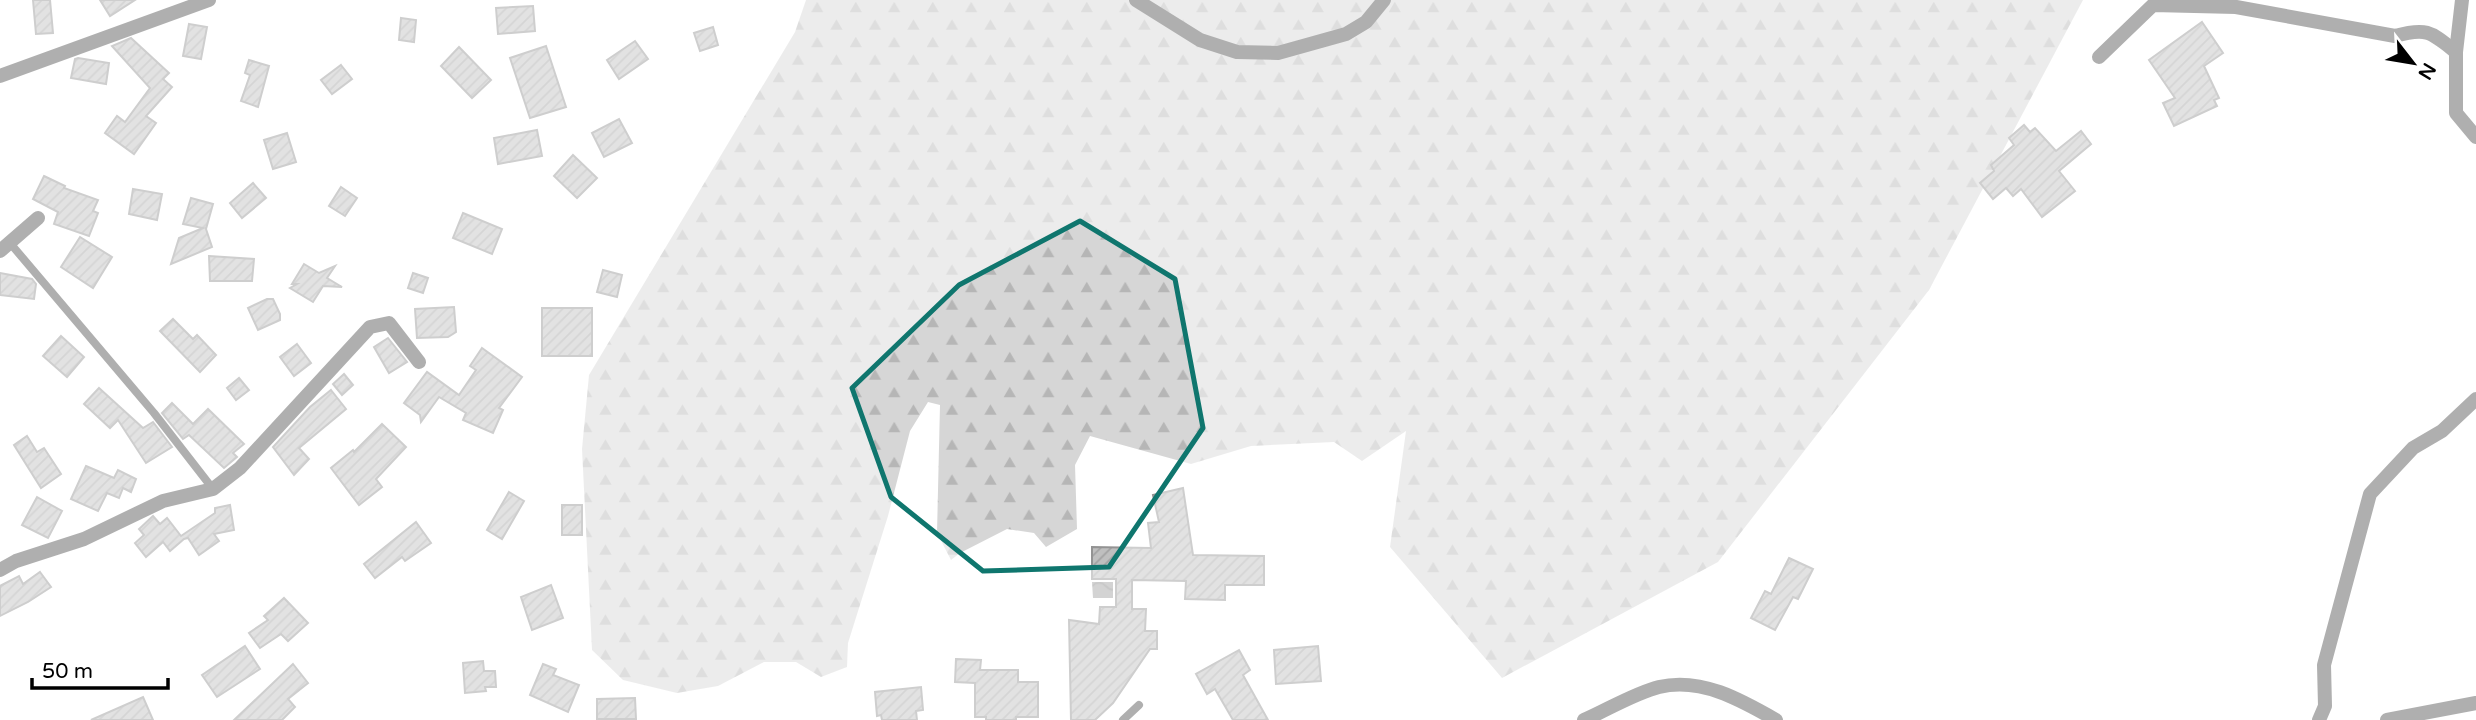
<svg xmlns="http://www.w3.org/2000/svg" width="2476" height="720" font-family="'Varela Round',sans-serif">
  <style>
    .forest { fill: url(#forest-firs) }
    .water { fill: url(#water-waves) }
    .building { fill: url(#building-hatch); stroke: #939393; stroke-width: 2 }
    .lines { fill: none; stroke-linecap: round; stroke-linejoin: round }
    .lane { stroke: #4f4f4f; stroke-width: 8 }
    .street { stroke: #4f4f4f; stroke-width: 14 }
    .marked { fill: none; stroke: #0f766e; stroke-width: 5; stroke-linejoin: round }
  </style>
  <defs>
    <pattern id="forest-firs" width="22" height="20" patternUnits="userSpaceOnUse" patternTransform="scale(1.75)"><rect width="22" height="20" fill="#d6d6d6"/><path d="M5 1l3.5 6h-7zM16 11l3.5 6h-7z" fill="#b6b6b6"/></pattern>
    <pattern id="water-waves" width="16" height="10" patternUnits="userSpaceOnUse" patternTransform="scale(1.75)"><rect width="16" height="10" fill="#9d9d9d"/><path d="M0 5q4-4 8 0t8 0" fill="none" stroke="#858585"/></pattern>
    <pattern id="building-hatch" width="6" height="6" patternUnits="userSpaceOnUse" patternTransform="scale(1.75)"><rect width="6" height="6" fill="#bfbfbf"/><path d="M-1 1l2-2M0 6l6-6M5 7l2-2" fill="none" stroke="#a2a2a2"/></pattern>
  </defs>
  <rect width="100%" height="100%" fill="#fff"/>
  <path class="forest" d="M806,0H2083L1929,290L1718,562L1502,678L1390,547L1406,431L1362,461L1334,442L1251,446L1191,464L1090,436L1075,465L1077,529L1046,547L1034,533L1007,529L960,553L951,560L937,533L940,405L928,402L910,431L888,516L848,643L847,667L821,677L796,662H764L718,686L677,693L623,680L592,650L582,449L589,375L795,32Z"/>
  <path class="water" d="M1092,582H1113V598H1093Z"/>
  <g class="building">
    <path d="M33,0H50L53,33L36,34Z"/>
    <path d="M100,0H135L110,16Z"/>
    <path d="M533,6L535,31L498,34L496,8Z"/>
    <path d="M401,18L416,20L414,42L399,40Z"/>
    <path d="M2202,22L2223,53L2204,66L2219,98L2214,100L2217,106L2174,126L2163,103L2175,98L2149,60Z"/>
    <path d="M189,24L207,27L201,59L183,56Z"/>
    <path d="M713,27L718,45L700,51L694,33Z"/>
    <path d="M131,38L169,73L163,79L172,87L146,116L156,123L134,154L105,133L117,116L125,122L150,88L112,46Z"/>
    <path d="M635,41L648,59L619,79L607,60Z"/>
    <path d="M546,46L566,107L530,118L510,58Z"/>
    <path d="M459,47L491,80L472,98L441,66Z"/>
    <path d="M78,58L109,63L106,84L71,78L75,59Z"/>
    <path d="M249,60L269,66L258,107L241,101L250,75L245,73Z"/>
    <path d="M341,65L352,79L332,94L321,80Z"/>
    <path d="M619,119L632,143L604,157L592,133Z"/>
    <path d="M2024,125L2030,132L2035,128L2056,151L2081,131L2091,144L2059,171L2075,191L2042,217L2021,189L2013,196L2006,188L1993,199L1980,183L1994,171L1991,165L2014,145L2009,138Z"/>
    <path d="M537,130L542,156L498,164L494,138Z"/>
    <path d="M287,133L296,162L273,169L264,140Z"/>
    <path d="M573,155L597,178L577,198L554,176Z"/>
    <path d="M44,176L65,186L64,188L98,200L93,211L98,213L89,236L54,224L58,212L33,199Z"/>
    <path d="M253,183L266,198L242,218L230,203Z"/>
    <path d="M341,187L357,198L345,216L329,206Z"/>
    <path d="M133,189L162,194L157,220L129,214Z"/>
    <path d="M191,198L213,204L206,229L212,247L171,264L179,238L203,228L183,224Z"/>
    <path d="M463,213L502,229L492,254L453,238Z"/>
    <path d="M80,237L112,257L93,288L61,267Z"/>
    <path d="M209,256L254,259L252,281H210Z"/>
    <path d="M304,264L319,273L335,266L327,278L342,287L323,286L313,302L290,288L297,284H292Z"/>
    <path d="M603,270L622,275L617,297L597,292Z"/>
    <path d="M0,273L32,279L36,284L34,299L0,295Z"/>
    <path d="M413,273L428,278L423,293L408,288Z"/>
    <path d="M267,299H273L280,314V320L258,330L248,308Z"/>
    <path d="M454,307L456,332L448,337L417,338L415,309Z"/>
    <rect x="542" y="308" width="50" height="48"/>
    <path d="M173,319L193,339L197,335L216,355L200,372L160,331Z"/>
    <path d="M61,336L84,357L67,377L43,356Z"/>
    <path d="M388,338L407,362L389,373L374,347Z"/>
    <path d="M297,344L311,363L294,376L280,357Z"/>
    <path d="M482,348L522,377L499,408L503,410L493,433L463,420L466,413L439,397L421,422L420,415L404,403L427,372L459,395L476,370L470,366Z"/>
    <path d="M344,374L353,385L342,395L333,384Z"/>
    <path d="M239,378L249,390L236,400L227,388Z"/>
    <path d="M99,388L143,428L153,422L172,447L146,463L118,420L110,428L84,404Z"/>
    <path d="M331,390L346,409L299,448L309,459L294,475L273,447L310,407Z"/>
    <path d="M172,403L193,424L208,409L244,444L233,453L237,457L224,468L189,435L183,439L162,413Z"/>
    <path d="M382,424L406,447L376,479L382,487L359,505L331,468L353,450L354,452Z"/>
    <path d="M27,436L37,452L44,448L61,474L41,488L14,445Z"/>
    <path d="M86,466L114,478L118,470L136,479L131,492L123,488L119,498L107,493L98,511L71,499Z"/>
    <path d="M1183,488L1193,555L1264,556V585H1225V600L1185,599L1186,581L1132,580V609H1146L1145,631H1157V649H1150L1113,703L1095,720H1071L1069,620L1099,624L1100,607H1116V579H1092V547L1151,548L1148,523L1159,522L1153,495Z"/>
    <path d="M509,492L524,501L502,539L487,530Z"/>
    <path d="M37,497L62,511L48,538L22,525Z"/>
    <path d="M230,505L234,530L214,534L219,541L199,555L188,538L184,539L170,551L163,542L146,557L135,543L144,535L139,529L153,516L160,524L167,518L181,536L215,513V508Z"/>
    <rect x="562" y="505" width="20" height="30"/>
    <path d="M416,522L431,543L405,561L402,557L375,578L364,564Z"/>
    <path d="M1789,558L1813,569L1798,599L1793,597L1775,630L1751,618L1765,591L1771,594Z"/>
    <path d="M40,572L51,587L28,602L0,616V586L19,576L23,584Z"/>
    <path d="M551,585L563,618L532,630L521,597Z"/>
    <path d="M284,598L308,623L288,641L281,634L260,648L249,633L268,620L264,616Z"/>
    <path d="M245,646L260,669L217,697L202,675Z"/>
    <path d="M1318,646L1321,681L1276,684L1274,650Z"/>
    <path d="M1239,650L1250,670L1243,675L1268,720H1233L1215,689L1207,694L1196,674Z"/>
    <path d="M956,659L981,660L980,670H1018V682H1038V717H1016V720H986V717H975V683L955,682Z"/>
    <path d="M483,661L484,671H495L496,687H485L486,691L465,693L463,663Z"/>
    <path d="M293,664L308,683L288,699L295,707L282,720H234Z"/>
    <path d="M543,664L556,669L553,675L579,685L568,712L530,695Z"/>
    <path d="M921,687L923,710L916,711L917,720H882L881,715L877,716L875,692Z"/>
    <path d="M143,697L153,720H91Z"/>
    <path d="M635,698L636,719H597V699Z"/>
  </g>
  <g class="lines">
    <g class="lane">
      <path d="M10,243L154,413L213,489"/>
      <path d="M1123,720L1139,705"/>
    </g>
    <g class="street">
      <path d="M1136,0L1200,40L1237,52L1278,53L1346,34L1366,22L1384,0"/>
      <path d="M2462,0L2456,52V113L2476,137"/>
      <path d="M2099,57L2153,5L2236,7L2395,36C2427,27 2431,32 2456,52"/>
      <path d="M0,76L209,0"/>
      <path d="M0,251L38,218"/>
      <path d="M0,570L16,561L84,539L163,501L213,489L240,468L370,327L389,323L419,362"/>
      <path d="M1584,720C1607,710 1635,693 1659,687C1701,677 1741,700 1776,720"/>
      <path d="M2319,720L2325,706L2324,665L2370,494L2413,448L2442,431L2476,399"/>
      <path d="M2387,720L2476,703"/>
    </g>
  </g>
  <path d="M0 0H2476V720H0ZM1080,221L1175,279L1203,428L1109,567L983,571L891,497L852,388L959,285Z" fill="#fff" fill-opacity=".55" fill-rule="evenodd"/>
  <path class="marked" d="M1080,221L1175,279L1203,428L1109,567L983,571L891,497L852,388L959,285Z"/>
  <g transform="translate(2413 63) rotate(121)" stroke="#ffffff" stroke-width="5" paint-order="stroke">
  <path d="M0-5L12 26L0 18L-12 26Z" fill="#000000"/>
  <text y="-10" font-size="19" font-weight="bold" text-anchor="middle" fill="#000000">N</text>
  </g>
  <path d="M32 678v10h136v-10" fill="none" stroke="#000000" stroke-width="3.5"/>
  <text x="42" y="678" font-size="21" fill="#000000" stroke="#ffffff" stroke-width="5" paint-order="stroke">50 m</text>
</svg>
